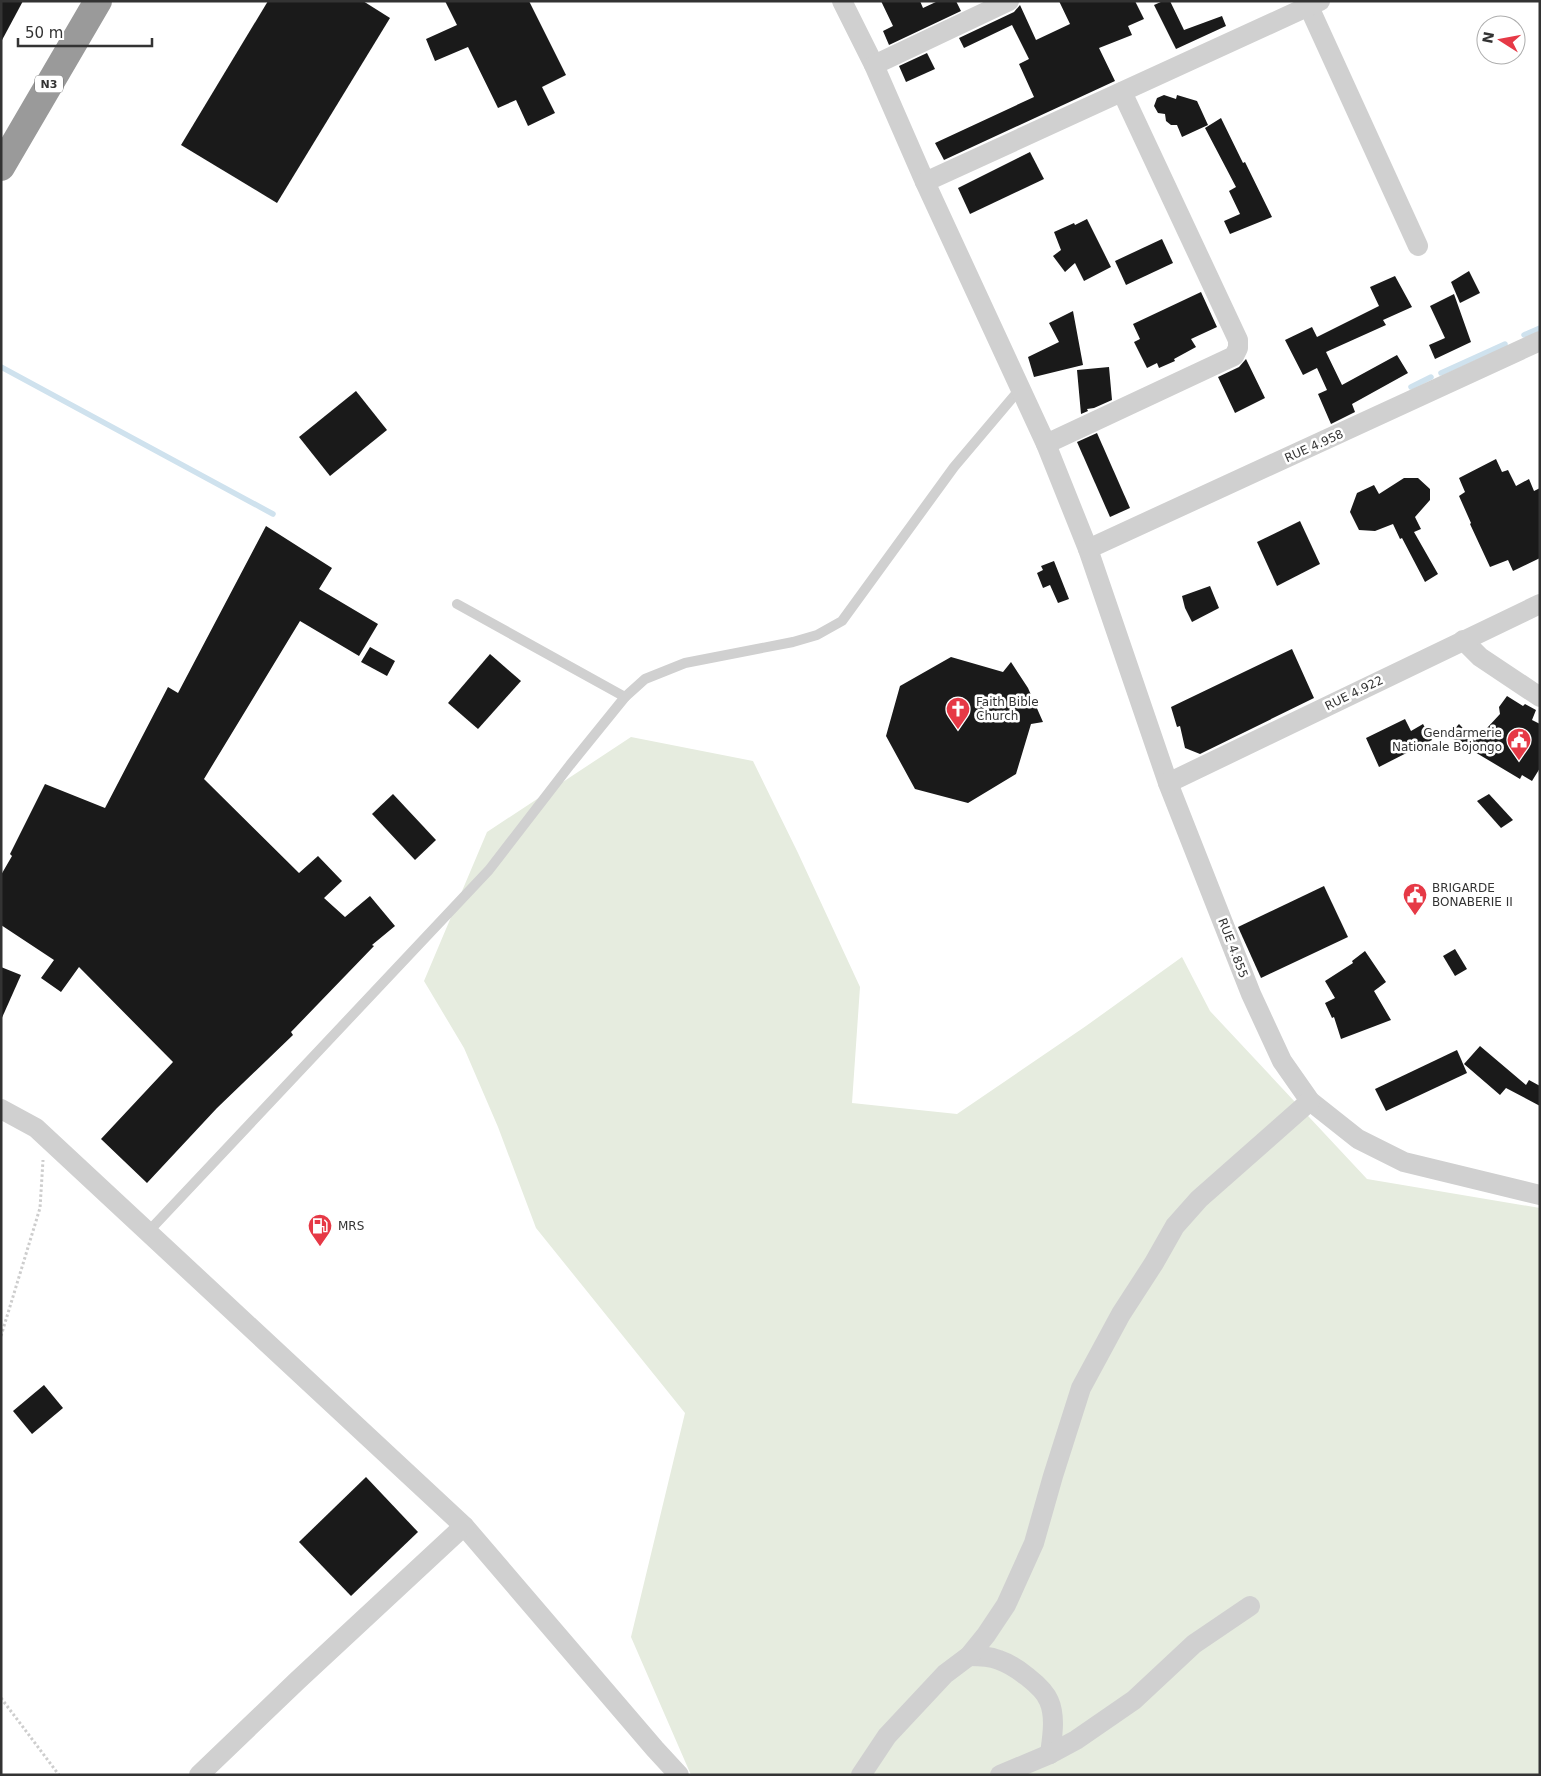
<svg xmlns="http://www.w3.org/2000/svg" width="1541" height="1776" font-family="'DejaVu Sans',sans-serif">
  <style>
    .green { fill: #e6ecdf }
    .lines { fill: none; stroke-linecap: round; stroke-linejoin: round }
    .stream { stroke: #cfe2ee; stroke-width: 5.5 }
    .building { fill: #1a1a1a }
    .path { stroke: #cdcdcd; stroke-width: 3; stroke-dasharray: 2.5 2.5; stroke-linecap: butt }
    .lane { stroke: #d0d0d0; stroke-width: 10 }
    .street { stroke: #d0d0d0; stroke-width: 20 }
    .highway { stroke: #9a9a9a; stroke-width: 28 }
    .labels { text-anchor: middle; stroke-width: 5; stroke-linejoin: round; paint-order: stroke }
    .shield { fill: #fff; stroke: #707070; stroke-width: 1 }
    .shield-label { font-size: 11px; font-weight: bold; fill: #333 }
    .street-label { font-size: 12px; fill: #333; stroke: #fff }
    .poi-label { font-size: 12px; fill: #333; stroke: #fff; text-anchor: start }
  </style>
  <rect width="100%" height="100%" fill="#fff"/>
  <path class="green" d="M631,737L753,761L798,853L860,987L852,1103L957,1114L1086,1026L1182,957L1210,1011L1367,1179L1540,1208V1775H691L631,1637L685,1413L536,1228L498,1127L464,1048L424,981L487,832Z"/>
  <g class="lines">
    <g class="stream">
      <path d="M1524,335L1540,328"/>
      <path d="M1,367L273,514"/>
      <path d="M1441,373L1505,344"/>
      <path d="M1411,387L1431,377"/>
    </g>
  </g>
  <g class="building">
    <path d="M1,1H23L1,42Z"/>
    <path d="M268,1H363L390,18L277,203L181,145Z"/>
    <path d="M445,1H529L566,75L542,87L555,113L528,126L516,100L498,108L468,47L435,61L426,39L457,25Z"/>
    <path d="M881,1H920L923,8L938,1H956L961,11L889,45L883,31L893,26Z"/>
    <path d="M1059,1H1135L1144,19L1128,26L1132,35L1099,48L1115,81L944,160L935,143L1034,97L1019,64L1029,59L1012,25L964,48L959,38L1014,12L1020,5L1036,40L1070,24Z"/>
    <path d="M1163,1H1170L1184,30L1222,16L1226,26L1176,49L1154,5Z"/>
    <path d="M927,53L935,69L906,82L899,66Z"/>
    <path d="M1164,95L1176,99L1177,95L1197,101L1208,125L1182,137L1177,125H1171L1166,121L1165,114L1158,113L1154,106L1157,98Z"/>
    <path d="M1221,118L1243,163L1245,162L1272,217L1230,234L1224,221L1240,214L1229,191L1236,187L1205,128Z"/>
    <path d="M1030,152L1044,179L970,214L958,188Z"/>
    <path d="M1087,219L1111,267L1084,281L1075,263L1065,272L1053,256L1061,250L1054,232L1074,223L1075,225Z"/>
    <path d="M1162,239L1173,263L1126,285L1115,261Z"/>
    <path d="M1469,271L1480,293L1460,303L1451,282Z"/>
    <path d="M1395,276L1412,307L1383,320L1386,325L1326,352L1342,385L1397,355L1408,373L1352,404L1355,412L1331,424L1318,394L1327,390L1317,368L1303,375L1285,340L1312,327L1317,337L1379,306L1370,287Z"/>
    <path d="M1201,292L1217,327L1191,339L1196,347L1174,359L1175,361L1159,368L1157,363L1147,368L1134,342L1140,339L1133,324Z"/>
    <path d="M1454,294L1471,342L1435,359L1429,345L1445,338L1430,306Z"/>
    <path d="M1073,311L1083,365L1034,377L1028,357L1059,342L1049,323Z"/>
    <path d="M1246,359L1265,398L1235,413L1218,377L1239,367Z"/>
    <path d="M1109,367L1112,400L1094,408L1087,409L1088,411L1081,414L1077,370Z"/>
    <path d="M356,391L387,430L330,476L299,437Z"/>
    <path d="M1097,433L1130,508L1110,517L1077,442Z"/>
    <path d="M1496,459L1502,472L1508,470L1516,486L1529,479L1534,491L1540,488V558L1513,571L1508,560L1490,567L1470,524L1471,523L1459,496L1465,492L1459,478Z"/>
    <path d="M1404,478H1418L1430,489V500L1415,517L1421,529L1414,532L1438,574L1425,582L1402,538L1400,539L1393,524L1375,531L1359,530L1350,512L1357,493L1374,485L1379,494Z"/>
    <path d="M1300,521L1320,564L1277,586L1257,542Z"/>
    <path d="M266,526L332,568L319,589L378,624L359,656L300,621L204,779L299,873L318,856L342,881L324,898L345,917L370,896L395,926L372,945L374,946L291,1032L293,1035L217,1108L147,1183L101,1139L173,1062L79,967L61,992L41,978L54,960L1,925V875L12,856L10,854L45,784L105,808L168,687L178,693Z"/>
    <path d="M1054,561L1069,599L1058,603L1050,585L1043,588L1037,573L1043,570L1041,566Z"/>
    <path d="M1210,586L1219,608L1192,622L1185,608L1182,596Z"/>
    <path d="M370,647L395,661L387,676L361,662Z"/>
    <path d="M1292,649L1314,698L1200,754L1185,748L1180,726L1177,727L1171,707Z"/>
    <path d="M490,654L521,681L478,729L448,703Z"/>
    <path d="M951,657L1003,672L1011,662L1028,688L1043,722L1031,724L1016,774L968,803L915,789L886,736L900,686Z"/>
    <path d="M1507,696L1523,706L1525,704L1536,710L1532,720L1540,724V768L1532,781L1522,775L1520,779L1448,736L1459,724L1475,741L1500,714L1499,707Z"/>
    <path d="M1405,719L1411,731L1423,724L1432,740L1379,767L1366,738Z"/>
    <path d="M393,794L436,840L415,860L372,814Z"/>
    <path d="M1489,794L1513,820L1501,828L1477,801Z"/>
    <path d="M1324,886L1348,937L1261,978L1238,927Z"/>
    <path d="M1455,949L1467,969L1455,976L1443,956Z"/>
    <path d="M1365,951L1386,982L1374,991L1391,1020L1341,1039L1334,1017L1332,1018L1325,1003L1335,998L1325,981L1353,963L1352,961Z"/>
    <path d="M1,967L21,975L1,1020Z"/>
    <path d="M1480,1046L1526,1085L1529,1080L1540,1086V1106L1506,1088L1500,1095L1464,1064Z"/>
    <path d="M1457,1050L1467,1073L1386,1111L1375,1089Z"/>
    <path d="M44,1385L63,1408L32,1434L13,1411Z"/>
    <path d="M366,1477L418,1532L351,1596L299,1542Z"/>
  </g>
  <g class="lines">
    <g class="path">
      <path d="M1,1336L40,1208L43,1160"/>
      <path d="M1,1698L59,1775"/>
    </g>
    <g class="lane">
      <path d="M457,604L625,697"/>
      <path d="M148,1232L489,870L570,765L625,697L645,679L685,663L793,642L817,635L842,621L954,467L1020,389"/>
    </g>
    <g class="street">
      <path d="M842,1L874,65L925,182L1046,444L1088,549L1168,783L1251,994L1282,1061L1310,1101L1358,1139L1404,1162L1540,1195"/>
      <path d="M1309,7L1418,246"/>
      <path d="M874,65L1009,1"/>
      <path d="M925,182L1320,1"/>
      <path d="M1046,444L1234,356L1238,348V340L1122,92"/>
      <path d="M1088,549L1540,341"/>
      <path d="M1463,640L1480,657L1540,697"/>
      <path d="M1168,783L1540,604"/>
      <path d="M1,1109L36,1128L464,1526L655,1749L679,1775"/>
      <path d="M969,1656C979,1656 989,1656 999,1660C1014,1665 1043,1686 1049,1701C1056,1717 1052,1738 1050,1754"/>
      <path d="M199,1775L297,1681L464,1526"/>
      <path d="M861,1775L887,1736L945,1674L969,1656L986,1635L1006,1605L1034,1543L1053,1476L1081,1388L1121,1314L1154,1263L1175,1226L1199,1199L1310,1101"/>
      <path d="M1000,1775L1050,1754L1076,1740L1134,1700L1194,1644L1250,1606"/>
    </g>
    <path class="highway" d="M1,167L98,1"/>
  </g>
  <defs>
    <symbol id="church-pin" viewBox="-11 -11 22 30"><path d="M0 17L-7.5 6A9.5 9.5 0 1 1 7.5 6Z" fill="#e63946" stroke="#fff"/><path d="M-1.2-6h2.4v3.5h3.3v2.4h-3.3V6h-2.4V-.1h-3.3v-2.4h3.3Z" fill="#fff"/></symbol>
    <symbol id="civic-pin" viewBox="-11 -11 22 30"><path d="M0 17L-7.5 6A9.5 9.5 0 1 1 7.5 6Z" fill="#e63946" stroke="#fff"/><path d="M-.6-6.5H3V-4.5H.6V-3L4-1V1h2V6H-6V1h2V-1L-.6-3ZM-1.2 2.5V6h2.4V2.5Z" fill="#fff"/></symbol>
    <symbol id="fuel-pin" viewBox="-11 -11 22 30"><path d="M0 17L-7.5 6A9.5 9.5 0 1 1 7.5 6Z" fill="#e63946" stroke="#fff"/><path d="M-5.5-6h7V0h2V4h1.3V-2.5L3-4.5l.8-.8L6-3V5H2.5V1h-1V6h-7ZM-4.2-4.7v3.2H.2V-4.7Z" fill="#fff"/></symbol>
  </defs>
  <g fill-rule="evenodd">
    <use href="#church-pin" x="944" y="695" width="28" height="38"/>
    <use href="#civic-pin" x="1505" y="726" width="28" height="38"/>
    <use href="#civic-pin" x="1401" y="881" width="28" height="38"/>
    <use href="#fuel-pin" x="306" y="1212" width="28" height="38"/>
  </g>
  <g class="labels">
    <rect class="shield" x="35" y="75.5" width="28" height="17" rx="4"/>
    <g class="shield-label">
      <text x="49" y="88">N3</text>
    </g>
    <g class="street-label">
      <text transform="translate(1314 446) rotate(-24)" y="4">RUE 4.958</text>
      <text transform="translate(1354 693) rotate(-26)" y="4">RUE 4.922</text>
      <text transform="translate(1233 948) rotate(69)" y="4">RUE 4.855</text>
    </g>
    <g class="poi-label">
      <text x="976" y="706">Faith Bible<tspan x="976" dy="14">Church</tspan></text>
      <text x="1502" y="737" text-anchor="end">Gendarmerie<tspan x="1502" dy="14">Nationale Bojongo</tspan></text>
      <text x="1432" y="892">BRIGARDE<tspan x="1432" dy="14">BONABERIE II</tspan></text>
      <text x="338" y="1230">MRS</text>
    </g>
  </g>
  <rect width="1541" height="1776" fill="none" stroke="#333333" stroke-width="5"/>
  <g transform="translate(1501 40) rotate(281)"><circle r="24" fill="#ffffff" stroke="#adadad"/>
  <path d="M0-4L9 19L0 12L-9 19Z" fill="#e63946"/>
  <text y="-8" font-size="14" font-weight="bold" text-anchor="middle" fill="#333333">N</text>
  </g>
  <path d="M18 38v8h134v-8" fill="none" stroke="#333333" stroke-width="2.5"/>
  <text x="25" y="38" font-size="15" fill="#333333" stroke="#ffffff" stroke-width="4" paint-order="stroke">50 m</text>
</svg>
